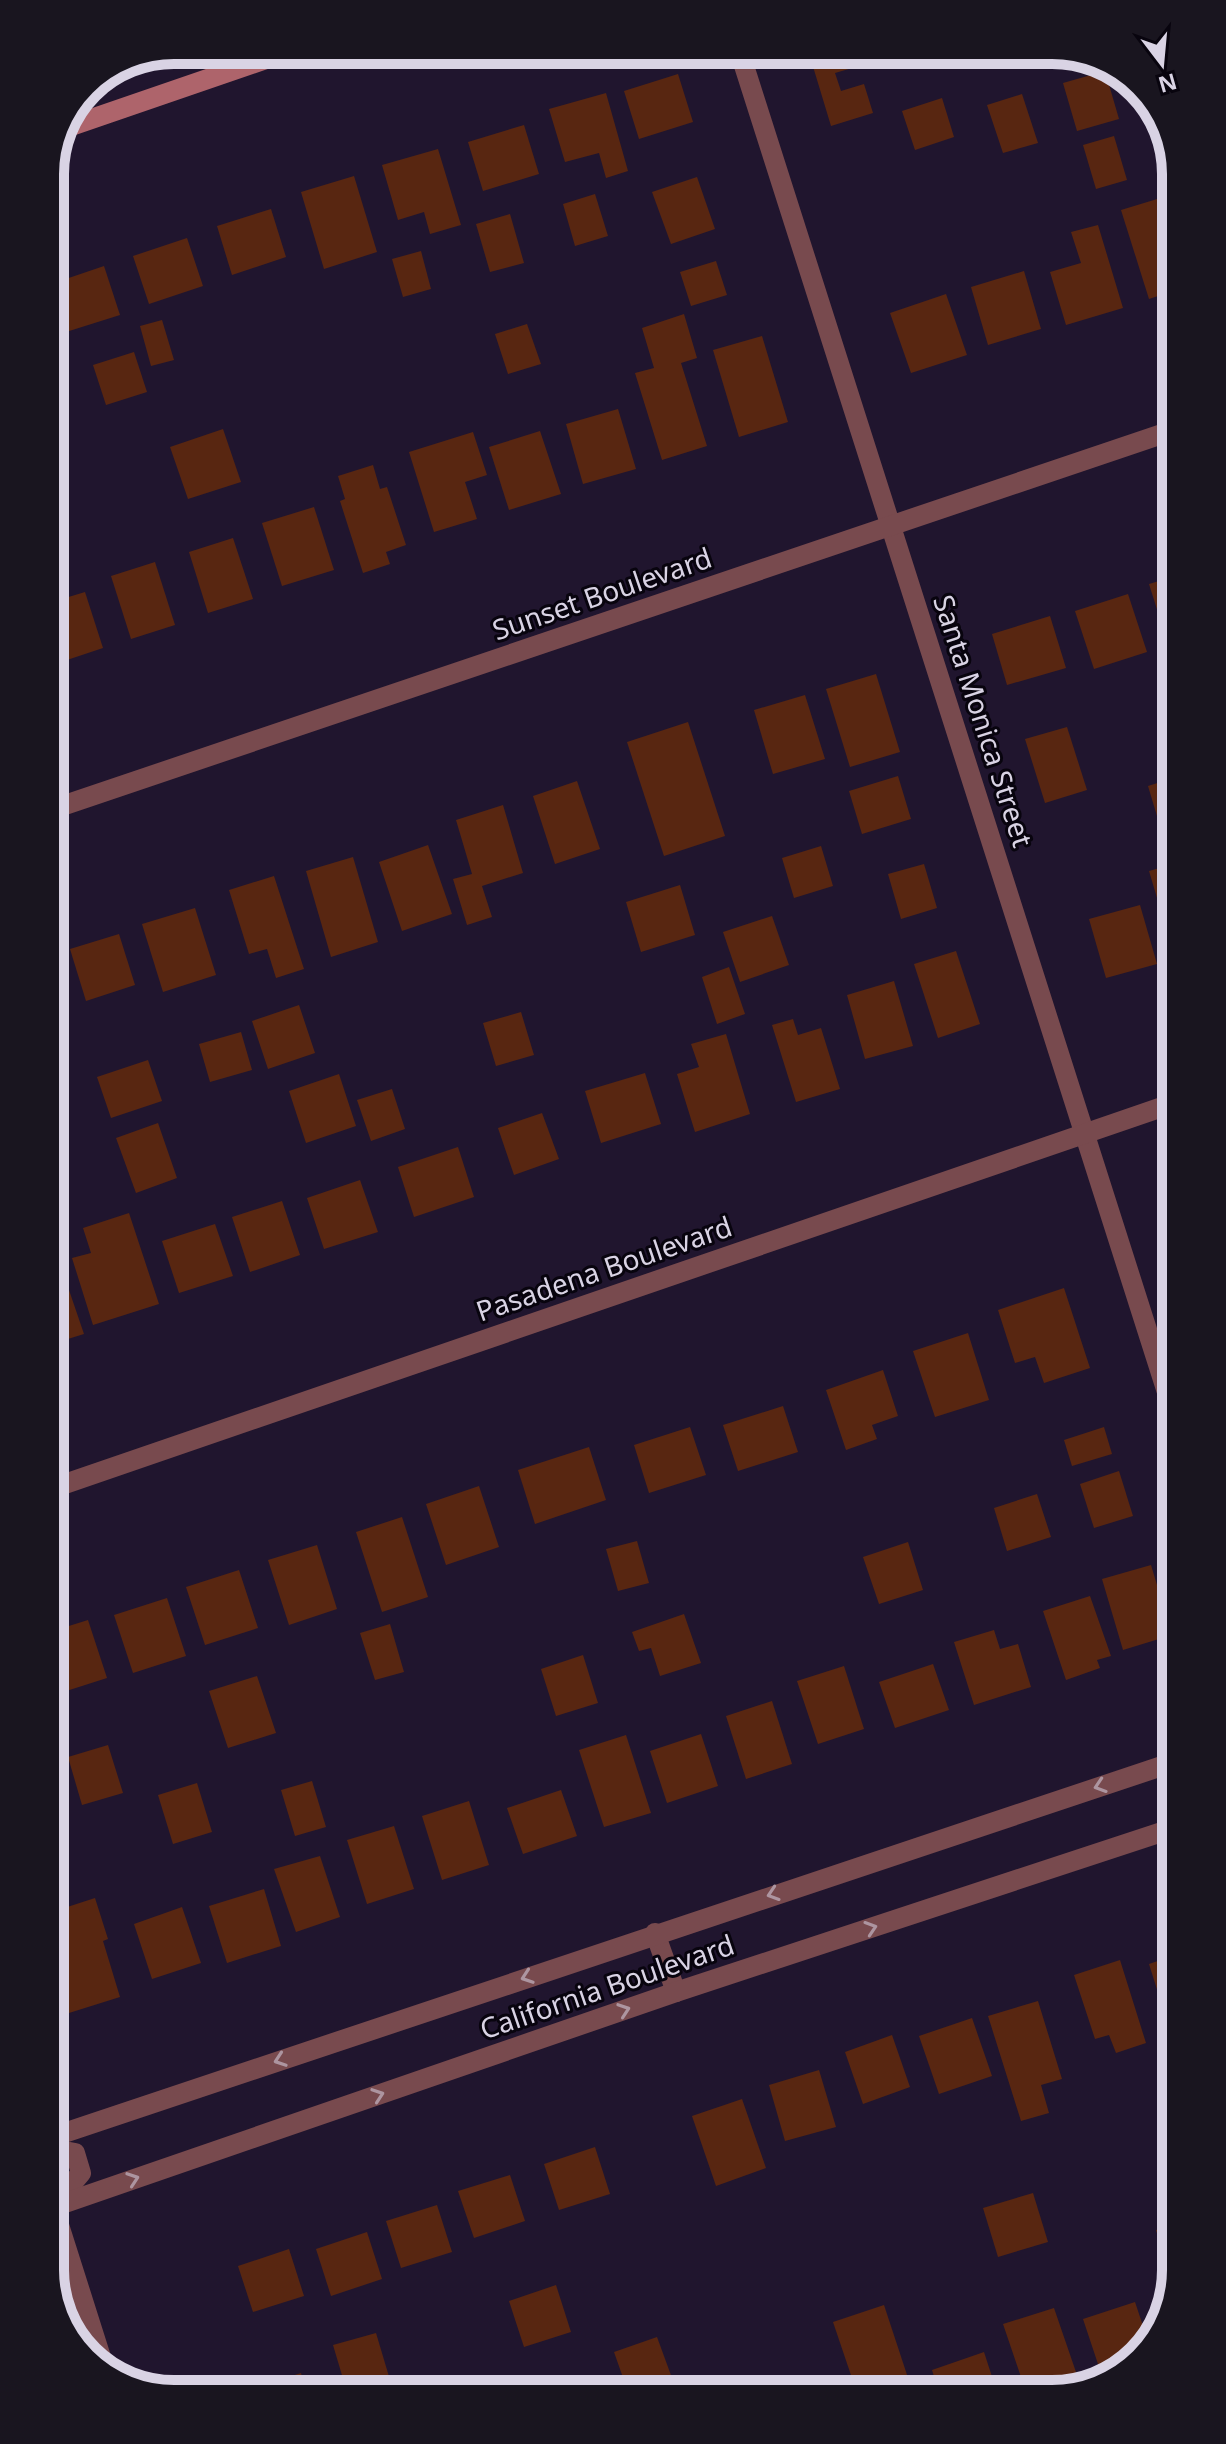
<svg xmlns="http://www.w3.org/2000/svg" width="1226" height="2444" font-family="'Noto Sans',sans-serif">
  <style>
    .building { fill: #582611 }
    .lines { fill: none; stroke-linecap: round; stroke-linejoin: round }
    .street { stroke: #784a4e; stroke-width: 20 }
    .secondary { stroke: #ae646b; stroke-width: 20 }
    .oneway { stroke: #ad95a0 }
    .labels { text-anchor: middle; stroke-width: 6; stroke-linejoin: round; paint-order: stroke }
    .street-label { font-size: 28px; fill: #d9d3e4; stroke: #08040e }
    .rim { fill: none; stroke: #d9d3e4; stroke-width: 10 }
  </style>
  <rect width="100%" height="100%" fill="#20152e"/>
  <g class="building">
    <path d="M808,50H873L876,61L835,73L841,91L864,84L873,113L831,126Z"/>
    <path d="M1105,71L1119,119L1077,131L1063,83Z"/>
    <path d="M678,74L693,122L639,139L624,91Z"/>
    <path d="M606,93L628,171L606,178L599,153L565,162L549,109Z"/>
    <path d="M1022,94L1038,143L1003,153L987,105Z"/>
    <path d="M942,98L954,137L915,150L902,111Z"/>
    <path d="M524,125L539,174L483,191L468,142Z"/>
    <path d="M1114,136L1127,180L1096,189L1083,145Z"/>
    <path d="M438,149L461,225L430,234L424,212L398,220L382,165Z"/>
    <path d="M354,176L377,252L324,269L301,192Z"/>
    <path d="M697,177L715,229L671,244L652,192Z"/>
    <path d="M595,194L608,236L575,246L563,204Z"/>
    <path d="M1167,196V293L1149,299L1121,210Z"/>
    <path d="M271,209L286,257L232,275L217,226Z"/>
    <path d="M510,214L524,263L490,272L476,224Z"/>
    <path d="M1098,225L1123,308L1066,325L1050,272L1081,263L1071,232Z"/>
    <path d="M187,238L203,286L149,304L133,256Z"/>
    <path d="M421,251L431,289L403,297L392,259Z"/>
    <path d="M716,261L727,295L691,306L680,272Z"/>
    <path d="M104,266L120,315L66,332L51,284Z"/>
    <path d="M1024,271L1041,329L988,345L971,287Z"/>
    <path d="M946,294L967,355L911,373L890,313Z"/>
    <path d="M684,314L697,358L681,363L707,446L662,460L635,373L654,368L642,328Z"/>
    <path d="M162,320L174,360L151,366L140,326Z"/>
    <path d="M527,324L541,364L508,374L495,334Z"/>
    <path d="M762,336L788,422L739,437L713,350Z"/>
    <path d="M134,352L147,392L106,405L93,365Z"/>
    <path d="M618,409L636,469L583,484L566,424Z"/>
    <path d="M223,429L241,482L188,499L170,447Z"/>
    <path d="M540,431L561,494L509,510L489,447Z"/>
    <path d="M473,432L487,475L465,482L477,519L434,532L409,452Z"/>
    <path d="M373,465L380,489L387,487L406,545L386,552L390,564L363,573L340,501L345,499L338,476Z"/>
    <path d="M314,507L334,570L282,586L262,523Z"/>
    <path d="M233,538L253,599L208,613L189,552Z"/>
    <path d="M155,562L175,625L131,639L111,576Z"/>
    <path d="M1169,578V637L1166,638L1149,584Z"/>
    <path d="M85,592L103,648L55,664L52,654V602Z"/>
    <path d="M1128,594L1147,652L1094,669L1075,611Z"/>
    <path d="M1050,616L1066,668L1007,685L992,634Z"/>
    <path d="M876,674L900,752L850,767L826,689Z"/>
    <path d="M805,695L825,759L773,774L754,710Z"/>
    <path d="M688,722L725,836L664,856L627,742Z"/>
    <path d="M1067,727L1087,790L1045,803L1025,739Z"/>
    <path d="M898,776L911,819L862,834L849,791Z"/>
    <path d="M1170,779V823L1160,826L1148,786Z"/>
    <path d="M577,781L600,849L555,864L533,796Z"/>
    <path d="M503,805L523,873L482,886L492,917L467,925L453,879L472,874L456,820Z"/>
    <path d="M428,845L452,914L402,931L379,862Z"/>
    <path d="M821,846L833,886L794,898L782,858Z"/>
    <path d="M353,857L378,942L331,957L306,871Z"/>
    <path d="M924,864L937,908L901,919L888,874Z"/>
    <path d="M1170,865V938H1169L1149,871Z"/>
    <path d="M274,876L304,969L276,978L267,949L249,954L229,890Z"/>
    <path d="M680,885L695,935L641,952L626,902Z"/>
    <path d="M1140,905L1157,964L1106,978L1089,919Z"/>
    <path d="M195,908L216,975L163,992L142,924Z"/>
    <path d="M772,916L789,965L740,982L723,932Z"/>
    <path d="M119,934L135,985L86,1001L70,949Z"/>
    <path d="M956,951L980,1024L938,1038L914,964Z"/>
    <path d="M729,967L745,1014L717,1024L702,977Z"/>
    <path d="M894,981L913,1046L865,1059L847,995Z"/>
    <path d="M299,1005L315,1053L268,1069L252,1021Z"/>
    <path d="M521,1012L534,1055L496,1066L483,1023Z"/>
    <path d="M793,1019L798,1035L821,1028L840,1089L796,1102L772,1025Z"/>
    <path d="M241,1032L252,1070L210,1082L199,1044Z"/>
    <path d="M726,1034L750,1114L695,1132L677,1074L699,1067L691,1044Z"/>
    <path d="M148,1060L162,1101L111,1118L97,1077Z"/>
    <path d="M645,1073L661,1124L601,1143L585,1091Z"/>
    <path d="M339,1074L356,1126L306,1143L289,1091Z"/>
    <path d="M392,1089L405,1129L371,1141L357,1100Z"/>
    <path d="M542,1113L559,1159L514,1175L498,1128Z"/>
    <path d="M158,1123L177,1178L136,1193L116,1138Z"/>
    <path d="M458,1147L474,1197L414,1217L398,1167Z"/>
    <path d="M360,1180L378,1232L324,1249L307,1198Z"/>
    <path d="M282,1201L300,1255L250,1272L232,1217Z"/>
    <path d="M129,1213L159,1304L93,1325L72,1258L91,1253L83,1228Z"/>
    <path d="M215,1224L233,1276L179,1293L162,1241Z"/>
    <path d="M55,1249L84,1334L55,1343Z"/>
    <path d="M1064,1288L1090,1368L1044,1383L1035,1357L1015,1363L998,1310Z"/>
    <path d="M968,1333L989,1400L935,1417L913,1351Z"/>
    <path d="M883,1370L898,1416L872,1425L877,1439L846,1450L826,1390Z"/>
    <path d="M783,1406L798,1452L738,1471L723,1425Z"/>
    <path d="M690,1427L706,1475L649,1493L634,1445Z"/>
    <path d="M1104,1427L1112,1454L1072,1466L1064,1440Z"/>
    <path d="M589,1447L606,1500L535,1524L518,1470Z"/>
    <path d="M1119,1471L1133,1516L1094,1528L1080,1484Z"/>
    <path d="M479,1486L499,1547L446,1565L426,1504Z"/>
    <path d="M1037,1494L1051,1537L1007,1551L994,1508Z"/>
    <path d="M402,1517L428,1597L382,1612L356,1532Z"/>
    <path d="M637,1541L649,1583L618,1591L606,1549Z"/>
    <path d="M908,1542L923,1590L879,1604L863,1557Z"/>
    <path d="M317,1545L337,1609L289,1625L268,1560Z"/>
    <path d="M1151,1565L1172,1635L1123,1650L1102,1579Z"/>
    <path d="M239,1570L258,1628L205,1645L186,1587Z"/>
    <path d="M1090,1596L1111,1656L1097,1660L1100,1668L1066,1680L1043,1611Z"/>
    <path d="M167,1598L186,1656L133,1673L114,1615Z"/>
    <path d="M684,1614L701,1663L660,1676L651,1648L639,1651L632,1632Z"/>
    <path d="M88,1620L107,1678L57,1694L56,1630Z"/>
    <path d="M390,1624L404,1672L375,1680L360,1633Z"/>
    <path d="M994,1630L1000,1649L1018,1644L1031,1687L974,1705L954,1642Z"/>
    <path d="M583,1655L598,1703L556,1716L541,1669Z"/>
    <path d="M933,1664L949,1710L895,1728L879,1682Z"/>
    <path d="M844,1666L864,1729L818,1744L797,1681Z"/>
    <path d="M257,1676L276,1733L228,1748L209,1691Z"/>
    <path d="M772,1701L792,1764L746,1779L726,1716Z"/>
    <path d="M701,1734L718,1786L667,1803L650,1751Z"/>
    <path d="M626,1735L651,1813L604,1827L579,1750Z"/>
    <path d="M108,1745L123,1793L82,1805L68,1757Z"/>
    <path d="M312,1781L326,1827L295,1836L281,1790Z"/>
    <path d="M197,1783L212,1832L173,1844L158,1795Z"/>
    <path d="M561,1790L577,1836L523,1854L507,1808Z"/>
    <path d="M469,1801L489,1865L442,1880L422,1816Z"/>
    <path d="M394,1826L414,1889L367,1904L347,1840Z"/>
    <path d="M320,1856L340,1917L296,1932L274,1869Z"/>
    <path d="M264,1889L281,1946L227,1963L209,1906Z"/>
    <path d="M95,1898L108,1939L103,1941L120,1997L69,2013L58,1976V1945L60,1944L58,1910Z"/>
    <path d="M182,1907L201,1963L152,1979L134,1924Z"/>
    <path d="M1175,1955V2033L1171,2034L1149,1964Z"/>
    <path d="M1120,1960L1146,2043L1116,2053L1109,2035L1095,2039L1074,1975Z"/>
    <path d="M1038,2001L1062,2079L1041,2085L1049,2113L1021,2121L988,2016Z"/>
    <path d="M972,2018L992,2076L939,2094L919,2036Z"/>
    <path d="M892,2035L910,2087L863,2104L845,2052Z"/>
    <path d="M819,2070L836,2127L785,2141L769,2085Z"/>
    <path d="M742,2099L766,2168L716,2186L692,2116Z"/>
    <path d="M595,2147L610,2194L559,2210L544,2164Z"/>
    <path d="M510,2175L525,2221L474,2238L458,2191Z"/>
    <path d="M1033,2193L1048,2242L998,2257L983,2208Z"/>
    <path d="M437,2205L452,2252L401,2268L386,2221Z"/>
    <path d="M1176,2224V2271L1172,2282L1156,2230Z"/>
    <path d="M367,2232L382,2279L331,2296L316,2249Z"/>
    <path d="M289,2249L304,2296L253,2312L238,2266Z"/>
    <path d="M556,2285L571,2332L524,2347L509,2301Z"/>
    <path d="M1135,2302L1149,2344L1129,2360L1100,2370L1083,2319Z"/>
    <path d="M884,2305L911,2387H855L833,2322Z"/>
    <path d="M1054,2308L1077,2375L1046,2385H1040L1038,2378L1023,2383L1003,2324Z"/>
    <path d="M376,2333L393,2390L347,2392L333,2345Z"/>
    <path d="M657,2337L672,2378L640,2389H627L614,2352Z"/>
    <path d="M984,2352L995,2386H937L932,2370Z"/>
    <path d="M301,2373L306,2392L250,2393L249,2390Z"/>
  </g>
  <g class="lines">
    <g class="street">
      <path d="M739,50L1172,1408"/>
      <path d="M53,809L1168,432"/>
      <path d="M56,1487L1171,1104"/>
      <path d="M655,1933L676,1992"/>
      <path d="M58,2135L1174,1762"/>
      <path d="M59,2150L75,2153L81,2173L59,2199"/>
      <path d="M59,2205L676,1992L1174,1828"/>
      <path d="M59,2225L106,2373"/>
    </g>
    <path class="secondary" d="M68,127L292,50"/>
  </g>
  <defs><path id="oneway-chevron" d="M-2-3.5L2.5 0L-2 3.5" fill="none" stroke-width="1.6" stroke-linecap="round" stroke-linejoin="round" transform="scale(2)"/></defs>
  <g class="oneway">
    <use href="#oneway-chevron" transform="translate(1100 1786) rotate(162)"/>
    <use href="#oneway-chevron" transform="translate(773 1894) rotate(162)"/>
    <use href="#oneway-chevron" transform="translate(871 1928) rotate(-18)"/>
    <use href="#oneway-chevron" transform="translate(527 1977) rotate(161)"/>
    <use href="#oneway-chevron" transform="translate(624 2010) rotate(-19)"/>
    <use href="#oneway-chevron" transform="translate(280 2060) rotate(161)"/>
    <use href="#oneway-chevron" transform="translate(378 2095) rotate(-19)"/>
    <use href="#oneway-chevron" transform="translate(133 2179) rotate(-19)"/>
  </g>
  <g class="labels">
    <g class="street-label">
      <text transform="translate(602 594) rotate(-19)" y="10">Sunset Boulevard</text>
      <text transform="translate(983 721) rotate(72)" y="10">Santa Monica Street</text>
      <text transform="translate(604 1269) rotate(-19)" y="10">Pasadena Boulevard</text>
      <text transform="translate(607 1987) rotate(-19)" y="10">California Boulevard</text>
    </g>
  </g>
  <path d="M0 0H1226V2444H0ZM174 64H1052A110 110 0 0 1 1162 174V2270A110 110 0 0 1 1052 2380H174A110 110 0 0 1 64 2270V174A110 110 0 0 1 174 64Z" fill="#19151f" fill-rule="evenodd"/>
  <path class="rim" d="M174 64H1052A110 110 0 0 1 1162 174V2270A110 110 0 0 1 1052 2380H174A110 110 0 0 1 64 2270V174A110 110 0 0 1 174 64Z"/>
  <g transform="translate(1162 64) rotate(164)" stroke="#08040e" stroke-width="6" paint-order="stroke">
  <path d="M0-6L14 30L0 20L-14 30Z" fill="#d9d3e4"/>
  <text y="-12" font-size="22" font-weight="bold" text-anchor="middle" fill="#d9d3e4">N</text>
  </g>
</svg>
